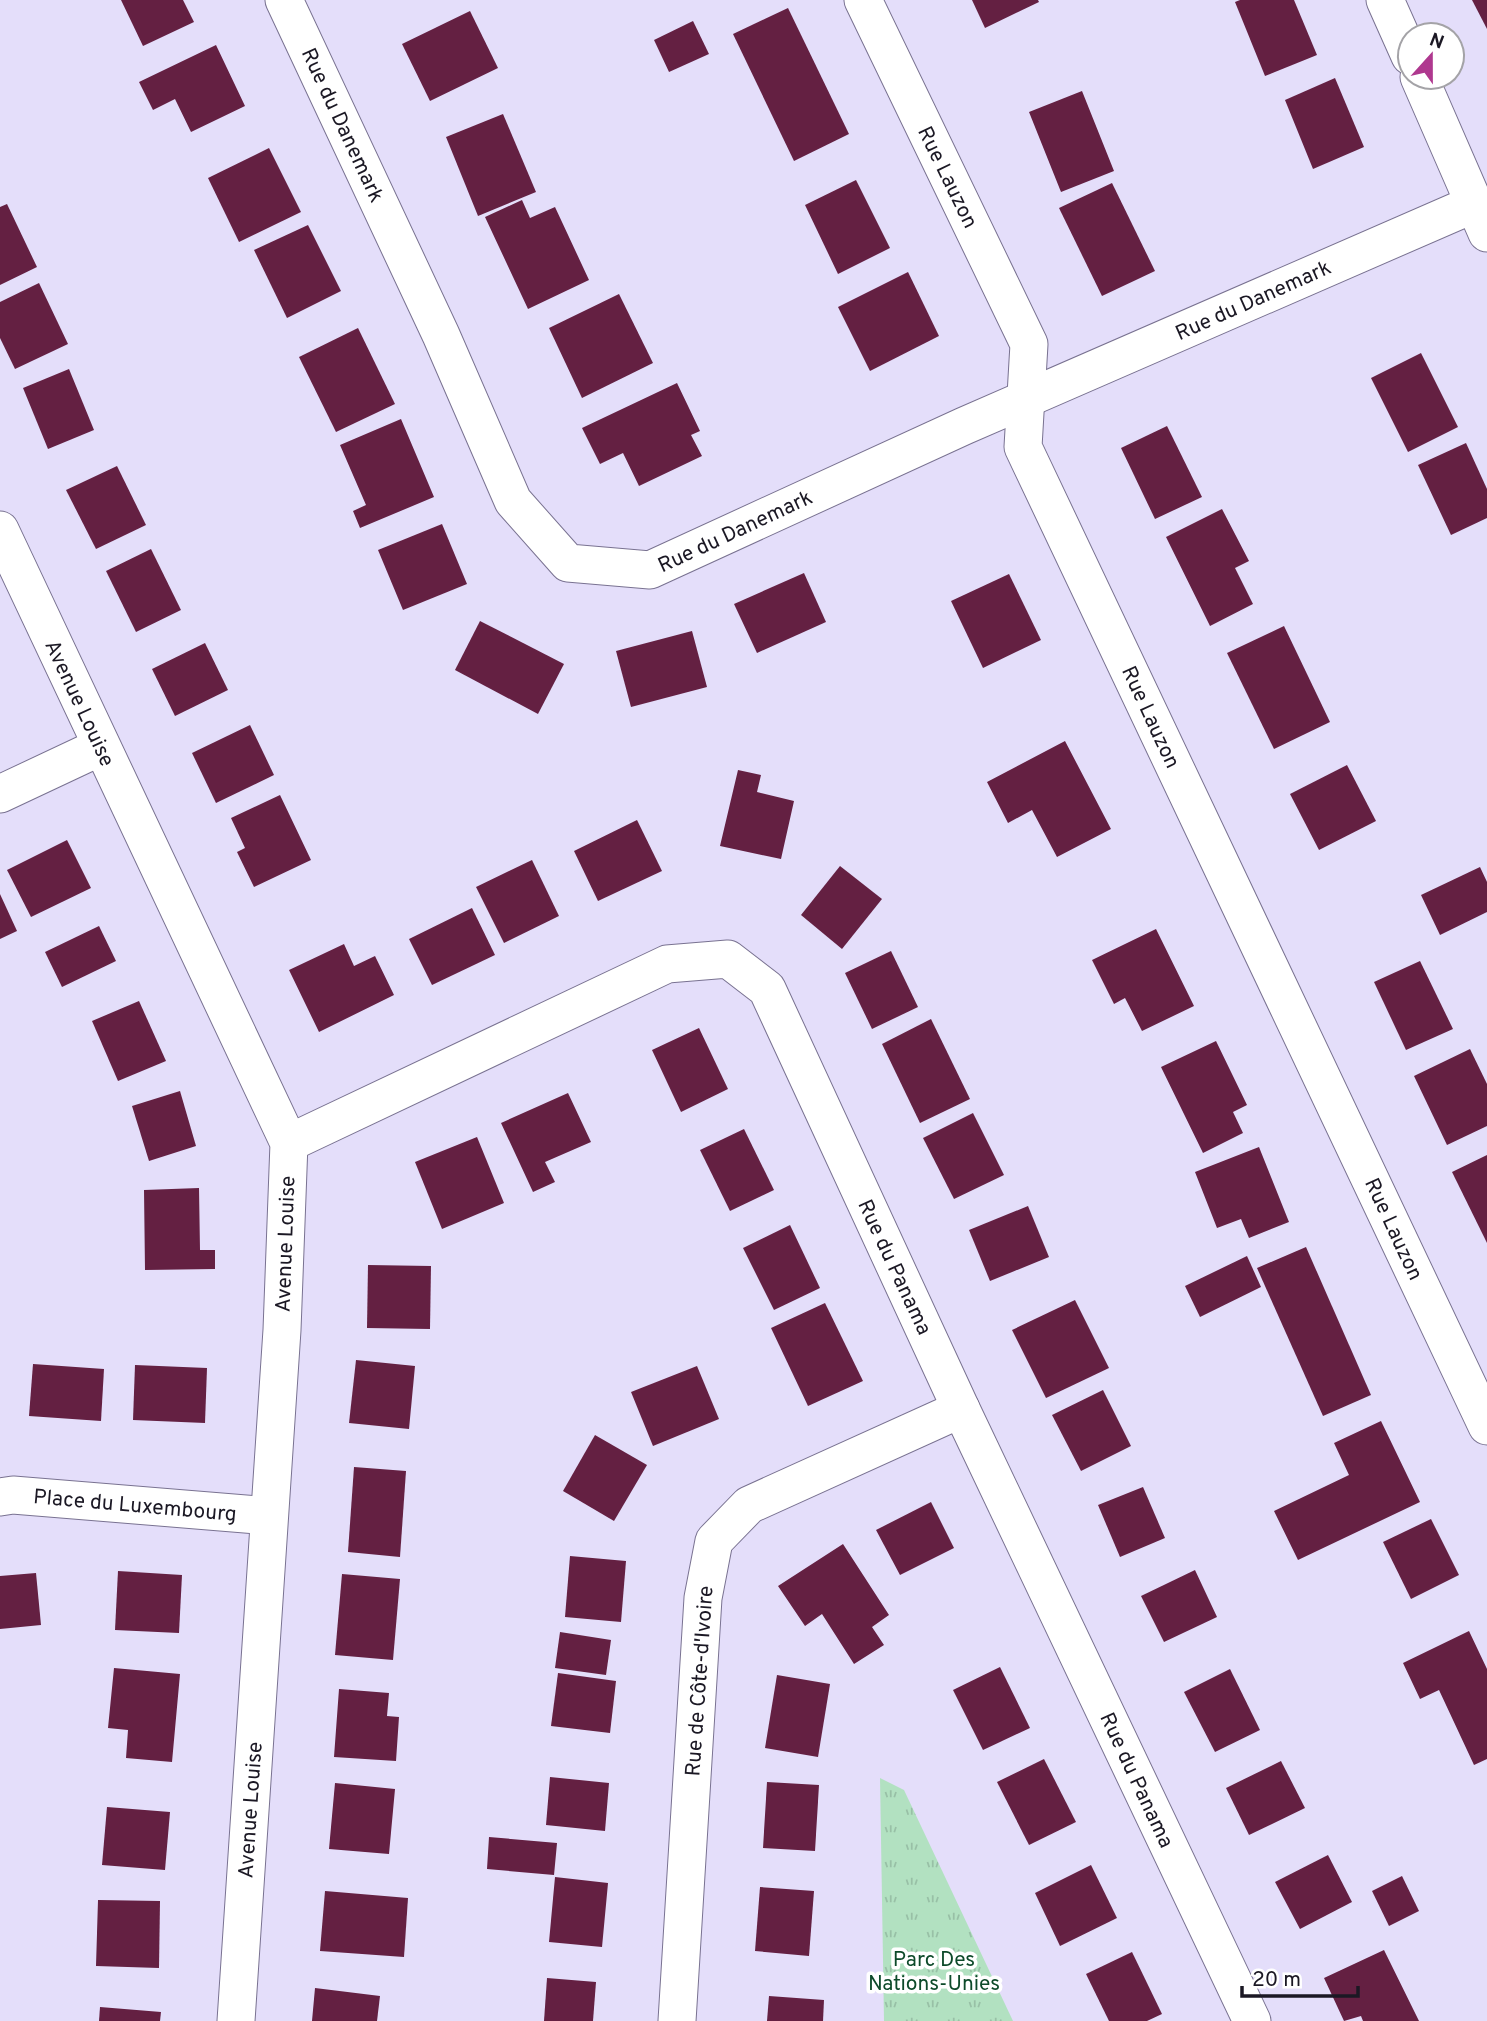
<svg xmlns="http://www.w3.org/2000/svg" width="1487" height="2021" font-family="Overpass,sans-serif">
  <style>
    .park { fill: url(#park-tufts) }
    .building { fill: #642042 }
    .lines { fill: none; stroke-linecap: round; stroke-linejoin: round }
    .street-casing { stroke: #797291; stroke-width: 39 }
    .street { stroke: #fff; stroke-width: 37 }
    .labels { text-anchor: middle; stroke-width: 7; stroke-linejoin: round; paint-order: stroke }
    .street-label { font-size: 21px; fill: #1b1824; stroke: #fff }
    .park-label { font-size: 21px; fill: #0d4a2a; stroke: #fff }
  </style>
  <defs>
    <pattern id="park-tufts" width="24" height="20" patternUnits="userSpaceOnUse" patternTransform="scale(1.75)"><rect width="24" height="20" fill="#b2e1c1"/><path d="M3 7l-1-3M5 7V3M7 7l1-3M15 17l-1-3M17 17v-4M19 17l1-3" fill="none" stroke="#98c0a6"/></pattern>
  </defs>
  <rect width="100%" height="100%" fill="#e4defa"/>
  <path class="park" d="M880,1778L904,1790L1013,2021H884Z"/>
  <g class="building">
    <path d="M121,0H183L194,22L143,46Z"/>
    <path d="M972,0H1038L1039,2L985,28Z"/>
    <path d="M1240,0H1294L1317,55L1265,76L1235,2Z"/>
    <path d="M1472,0H1487V29Z"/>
    <path d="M788,8L849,134L794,161L733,34Z"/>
    <path d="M470,11L498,68L430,101L402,44Z"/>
    <path d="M693,21L709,54L669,72L654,40Z"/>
    <path d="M216,45L245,106L191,132L175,99L153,110L139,82Z"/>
    <path d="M1335,78L1364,147L1313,169L1285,100Z"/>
    <path d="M1082,91L1114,171L1061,192L1029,112Z"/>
    <path d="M503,114L536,192L478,216L446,137Z"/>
    <path d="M269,148L301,212L239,242L208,178Z"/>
    <path d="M856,180L890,248L838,274L805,205Z"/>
    <path d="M1112,183L1155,271L1102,296L1059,208Z"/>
    <path d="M522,200L530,218L555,207L589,280L528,309L485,217Z"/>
    <path d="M7,204L37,267L0,285V207Z"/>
    <path d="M308,225L341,291L287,318L254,250Z"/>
    <path d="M908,272L939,336L870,371L838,307Z"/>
    <path d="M39,283L68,344L15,369L0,338V302Z"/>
    <path d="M619,294L653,363L582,398L549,328Z"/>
    <path d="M358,328L395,404L336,432L299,357Z"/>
    <path d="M1421,353L1458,427L1408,452L1371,378Z"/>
    <path d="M69,369L94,430L48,449L23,388Z"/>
    <path d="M677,383L700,431L691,435L702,456L639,486L623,453L600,464L582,428Z"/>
    <path d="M401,419L434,497L360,528L353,511L366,505L340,445Z"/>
    <path d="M1167,426L1202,497L1155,519L1121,448Z"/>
    <path d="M1466,443L1487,489V518L1451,535L1418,465Z"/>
    <path d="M117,466L146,525L96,549L66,490Z"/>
    <path d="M1222,509L1249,561L1235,568L1253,604L1210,626L1166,537Z"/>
    <path d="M442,524L467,584L403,610L378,550Z"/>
    <path d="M151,549L181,610L136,632L106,571Z"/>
    <path d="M804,573L826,622L757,653L734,604Z"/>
    <path d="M1009,574L1041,640L983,668L951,601Z"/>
    <path d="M480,621L564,664L538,714L455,670Z"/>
    <path d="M1284,626L1330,722L1274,749L1227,653Z"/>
    <path d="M692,631L707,687L631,707L616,651Z"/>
    <path d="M205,643L228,690L175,716L152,669Z"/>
    <path d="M250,725L274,775L216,803L192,753Z"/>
    <path d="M1065,741L1111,829L1057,857L1032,810L1008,823L987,782Z"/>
    <path d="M1347,765L1376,821L1319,850L1290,794Z"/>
    <path d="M738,770L761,775L757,792L794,801L781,859L720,846Z"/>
    <path d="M280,795L311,860L254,887L237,852L245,848L231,818Z"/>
    <path d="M637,820L662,871L598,901L574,851Z"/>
    <path d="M67,840L91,888L31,917L7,870Z"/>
    <path d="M532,860L559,916L504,943L476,887Z"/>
    <path d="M840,866L882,899L842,949L801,915Z"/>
    <path d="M1480,867L1487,882V912L1440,935L1421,895Z"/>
    <path d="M0,894L17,931L0,939Z"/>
    <path d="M472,908L495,955L432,985L409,939Z"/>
    <path d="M99,926L116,961L62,987L45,952Z"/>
    <path d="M1156,929L1194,1006L1142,1031L1125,998L1114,1004L1092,960Z"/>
    <path d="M344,944L354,966L375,956L394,995L319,1032L289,970Z"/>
    <path d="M891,951L918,1007L872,1029L845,973Z"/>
    <path d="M1420,961L1453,1029L1406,1050L1374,982Z"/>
    <path d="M139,1001L166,1061L118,1081L92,1021Z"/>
    <path d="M931,1019L970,1099L920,1123L882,1044Z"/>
    <path d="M699,1028L728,1089L681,1112L652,1050Z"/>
    <path d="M1216,1041L1247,1105L1233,1112L1243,1133L1203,1153L1161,1067Z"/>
    <path d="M1470,1049L1487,1084V1126L1447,1145L1414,1076Z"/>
    <path d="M180,1091L196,1146L149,1161L132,1106Z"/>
    <path d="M568,1093L591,1142L545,1162L555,1182L533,1192L501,1123Z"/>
    <path d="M973,1113L1004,1175L954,1199L923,1138Z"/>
    <path d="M744,1129L774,1190L730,1211L700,1150Z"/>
    <path d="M477,1137L504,1203L442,1229L415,1162Z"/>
    <path d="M1259,1147L1289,1222L1249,1238L1241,1219L1217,1228L1195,1172Z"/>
    <path d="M1487,1155V1243L1452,1172Z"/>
    <path d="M199,1188L200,1250H215V1269L145,1270L144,1190Z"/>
    <path d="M1028,1206L1049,1257L990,1281L969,1230Z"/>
    <path d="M790,1225L820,1288L774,1310L743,1248Z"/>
    <path d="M1306,1247L1371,1395L1323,1416L1257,1268Z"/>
    <path d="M1247,1256L1261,1287L1200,1317L1185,1286Z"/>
    <path d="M368,1265L431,1266L430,1329L367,1328Z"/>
    <path d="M1075,1300L1109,1368L1046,1398L1012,1330Z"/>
    <path d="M825,1303L863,1381L808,1406L771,1328Z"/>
    <path d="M356,1360L415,1366L409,1429L349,1423Z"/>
    <path d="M33,1364L104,1369L101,1421L29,1416Z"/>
    <path d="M135,1365L207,1368L205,1423L133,1420Z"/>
    <path d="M697,1366L719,1419L653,1446L631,1392Z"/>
    <path d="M1103,1390L1131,1446L1081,1471L1052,1415Z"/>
    <path d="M1381,1421L1420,1502L1298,1560L1274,1511L1349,1475L1334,1443Z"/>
    <path d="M595,1435L647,1465L614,1521L563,1491Z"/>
    <path d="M354,1467L406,1471L400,1557L348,1552Z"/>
    <path d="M1143,1487L1165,1538L1120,1557L1098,1505Z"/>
    <path d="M931,1502L954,1548L900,1575L876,1530Z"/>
    <path d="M1431,1519L1459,1575L1411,1599L1383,1542Z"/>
    <path d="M843,1544L889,1615L872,1627L884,1645L854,1664L822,1614L805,1626L778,1586Z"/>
    <path d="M570,1556L626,1561L621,1622L565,1617Z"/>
    <path d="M1195,1570L1217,1617L1164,1642L1141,1596Z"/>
    <path d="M118,1571L182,1575L179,1633L115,1630Z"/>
    <path d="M36,1573L41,1625L0,1629V1576Z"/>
    <path d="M342,1574L400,1579L393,1660L335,1655Z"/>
    <path d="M1469,1631L1487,1669V1759L1474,1765L1439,1690L1420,1699L1403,1663Z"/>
    <path d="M560,1632L611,1640L606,1675L555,1668Z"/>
    <path d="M1000,1667L1030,1728L983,1750L953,1690Z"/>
    <path d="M114,1668L180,1674L172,1762L126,1758L128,1730L108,1728Z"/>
    <path d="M1230,1669L1260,1730L1215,1752L1184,1692Z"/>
    <path d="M558,1673L616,1681L610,1733L551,1726Z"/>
    <path d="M777,1675L830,1684L818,1757L765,1748Z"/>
    <path d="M339,1689L389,1693L387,1716L399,1717L396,1761L334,1757Z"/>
    <path d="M1044,1759L1076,1822L1029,1845L997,1782Z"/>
    <path d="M1281,1761L1305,1808L1249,1835L1226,1788Z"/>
    <path d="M550,1777L609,1783L605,1831L546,1825Z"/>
    <path d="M767,1782L819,1785L815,1851L763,1848Z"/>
    <path d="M335,1783L395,1789L389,1854L329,1849Z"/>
    <path d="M107,1807L170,1812L165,1870L102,1865Z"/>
    <path d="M489,1837L557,1843L554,1875L487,1869Z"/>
    <path d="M1328,1855L1352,1902L1300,1929L1275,1882Z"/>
    <path d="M1091,1865L1117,1918L1060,1946L1035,1893Z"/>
    <path d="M1402,1876L1419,1911L1389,1926L1372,1891Z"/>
    <path d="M555,1877L608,1883L602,1947L549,1942Z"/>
    <path d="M760,1887L814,1891L809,1956L755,1951Z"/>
    <path d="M325,1891L408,1898L404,1957L320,1951Z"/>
    <path d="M98,1900L160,1901L159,1968L96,1966Z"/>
    <path d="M1384,1950L1419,2021H1363L1361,2016L1344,2021L1324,1978Z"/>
    <path d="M1132,1952L1162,2014L1147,2021H1109L1086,1974Z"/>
    <path d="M547,1978L596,1982L593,2021H544Z"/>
    <path d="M315,1988L380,1996L377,2021H312Z"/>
    <path d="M769,1996L824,2000L823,2021H767Z"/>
    <path d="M100,2007L161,2012L160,2021H99Z"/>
  </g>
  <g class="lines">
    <defs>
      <g id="street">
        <path d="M284,0L441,335L513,501L568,563L650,570L964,426L1476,203"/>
        <path d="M863,0L1029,344L1023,447L1487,1426"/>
        <path d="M1385,0L1410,56"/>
        <path d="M1419,77L1487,233"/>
        <path d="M0,530L289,1143L282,1330L236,2021"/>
        <path d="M0,794L100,747"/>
        <path d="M289,1143L667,964L728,959L767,989L961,1409L1252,2021"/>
        <path d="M0,1497L13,1495L269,1516"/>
        <path d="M677,2021L703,1598L714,1541L749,1505L961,1409"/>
      </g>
    </defs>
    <use href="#street" class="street-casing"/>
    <use href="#street" class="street"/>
  </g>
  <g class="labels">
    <g class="street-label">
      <text transform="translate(343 125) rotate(65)" y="7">Rue du Danemark</text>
      <text transform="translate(948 177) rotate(64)" y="7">Rue Lauzon</text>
      <text transform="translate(1253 300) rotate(-24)" y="7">Rue du Danemark</text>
      <text transform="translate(735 531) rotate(-25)" y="7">Rue du Danemark</text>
      <text transform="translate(80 703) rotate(65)" y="7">Avenue Louise</text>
      <text transform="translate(1151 717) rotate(65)" y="7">Rue Lauzon</text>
      <text transform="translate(1394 1229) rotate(65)" y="7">Rue Lauzon</text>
      <text transform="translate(285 1244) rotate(-88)" y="7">Avenue Louise</text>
      <text transform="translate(895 1267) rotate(65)" y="7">Rue du Panama</text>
      <text transform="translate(135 1505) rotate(5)" y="7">Place du Luxembourg</text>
      <text transform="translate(699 1681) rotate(-86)" y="7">Rue de Côte-d'Ivoire</text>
      <text transform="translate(1137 1780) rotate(65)" y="7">Rue du Panama</text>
      <text transform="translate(250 1810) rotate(-86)" y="7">Avenue Louise</text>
    </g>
    <g class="park-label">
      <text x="934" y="1966">Parc Des<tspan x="934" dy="24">Nations-Unies</tspan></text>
    </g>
  </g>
  <g transform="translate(1431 56) rotate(21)"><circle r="33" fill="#ffffff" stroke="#a4a3a7" stroke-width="2"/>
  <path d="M0-5L12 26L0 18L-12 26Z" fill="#af388f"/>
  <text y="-10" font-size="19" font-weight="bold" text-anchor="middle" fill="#1b1824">N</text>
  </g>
  <path d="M1242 1986v10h116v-10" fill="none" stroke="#1b1824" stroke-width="3.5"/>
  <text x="1252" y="1986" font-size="21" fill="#1b1824" stroke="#ffffff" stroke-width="5" paint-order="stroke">20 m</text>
</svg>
